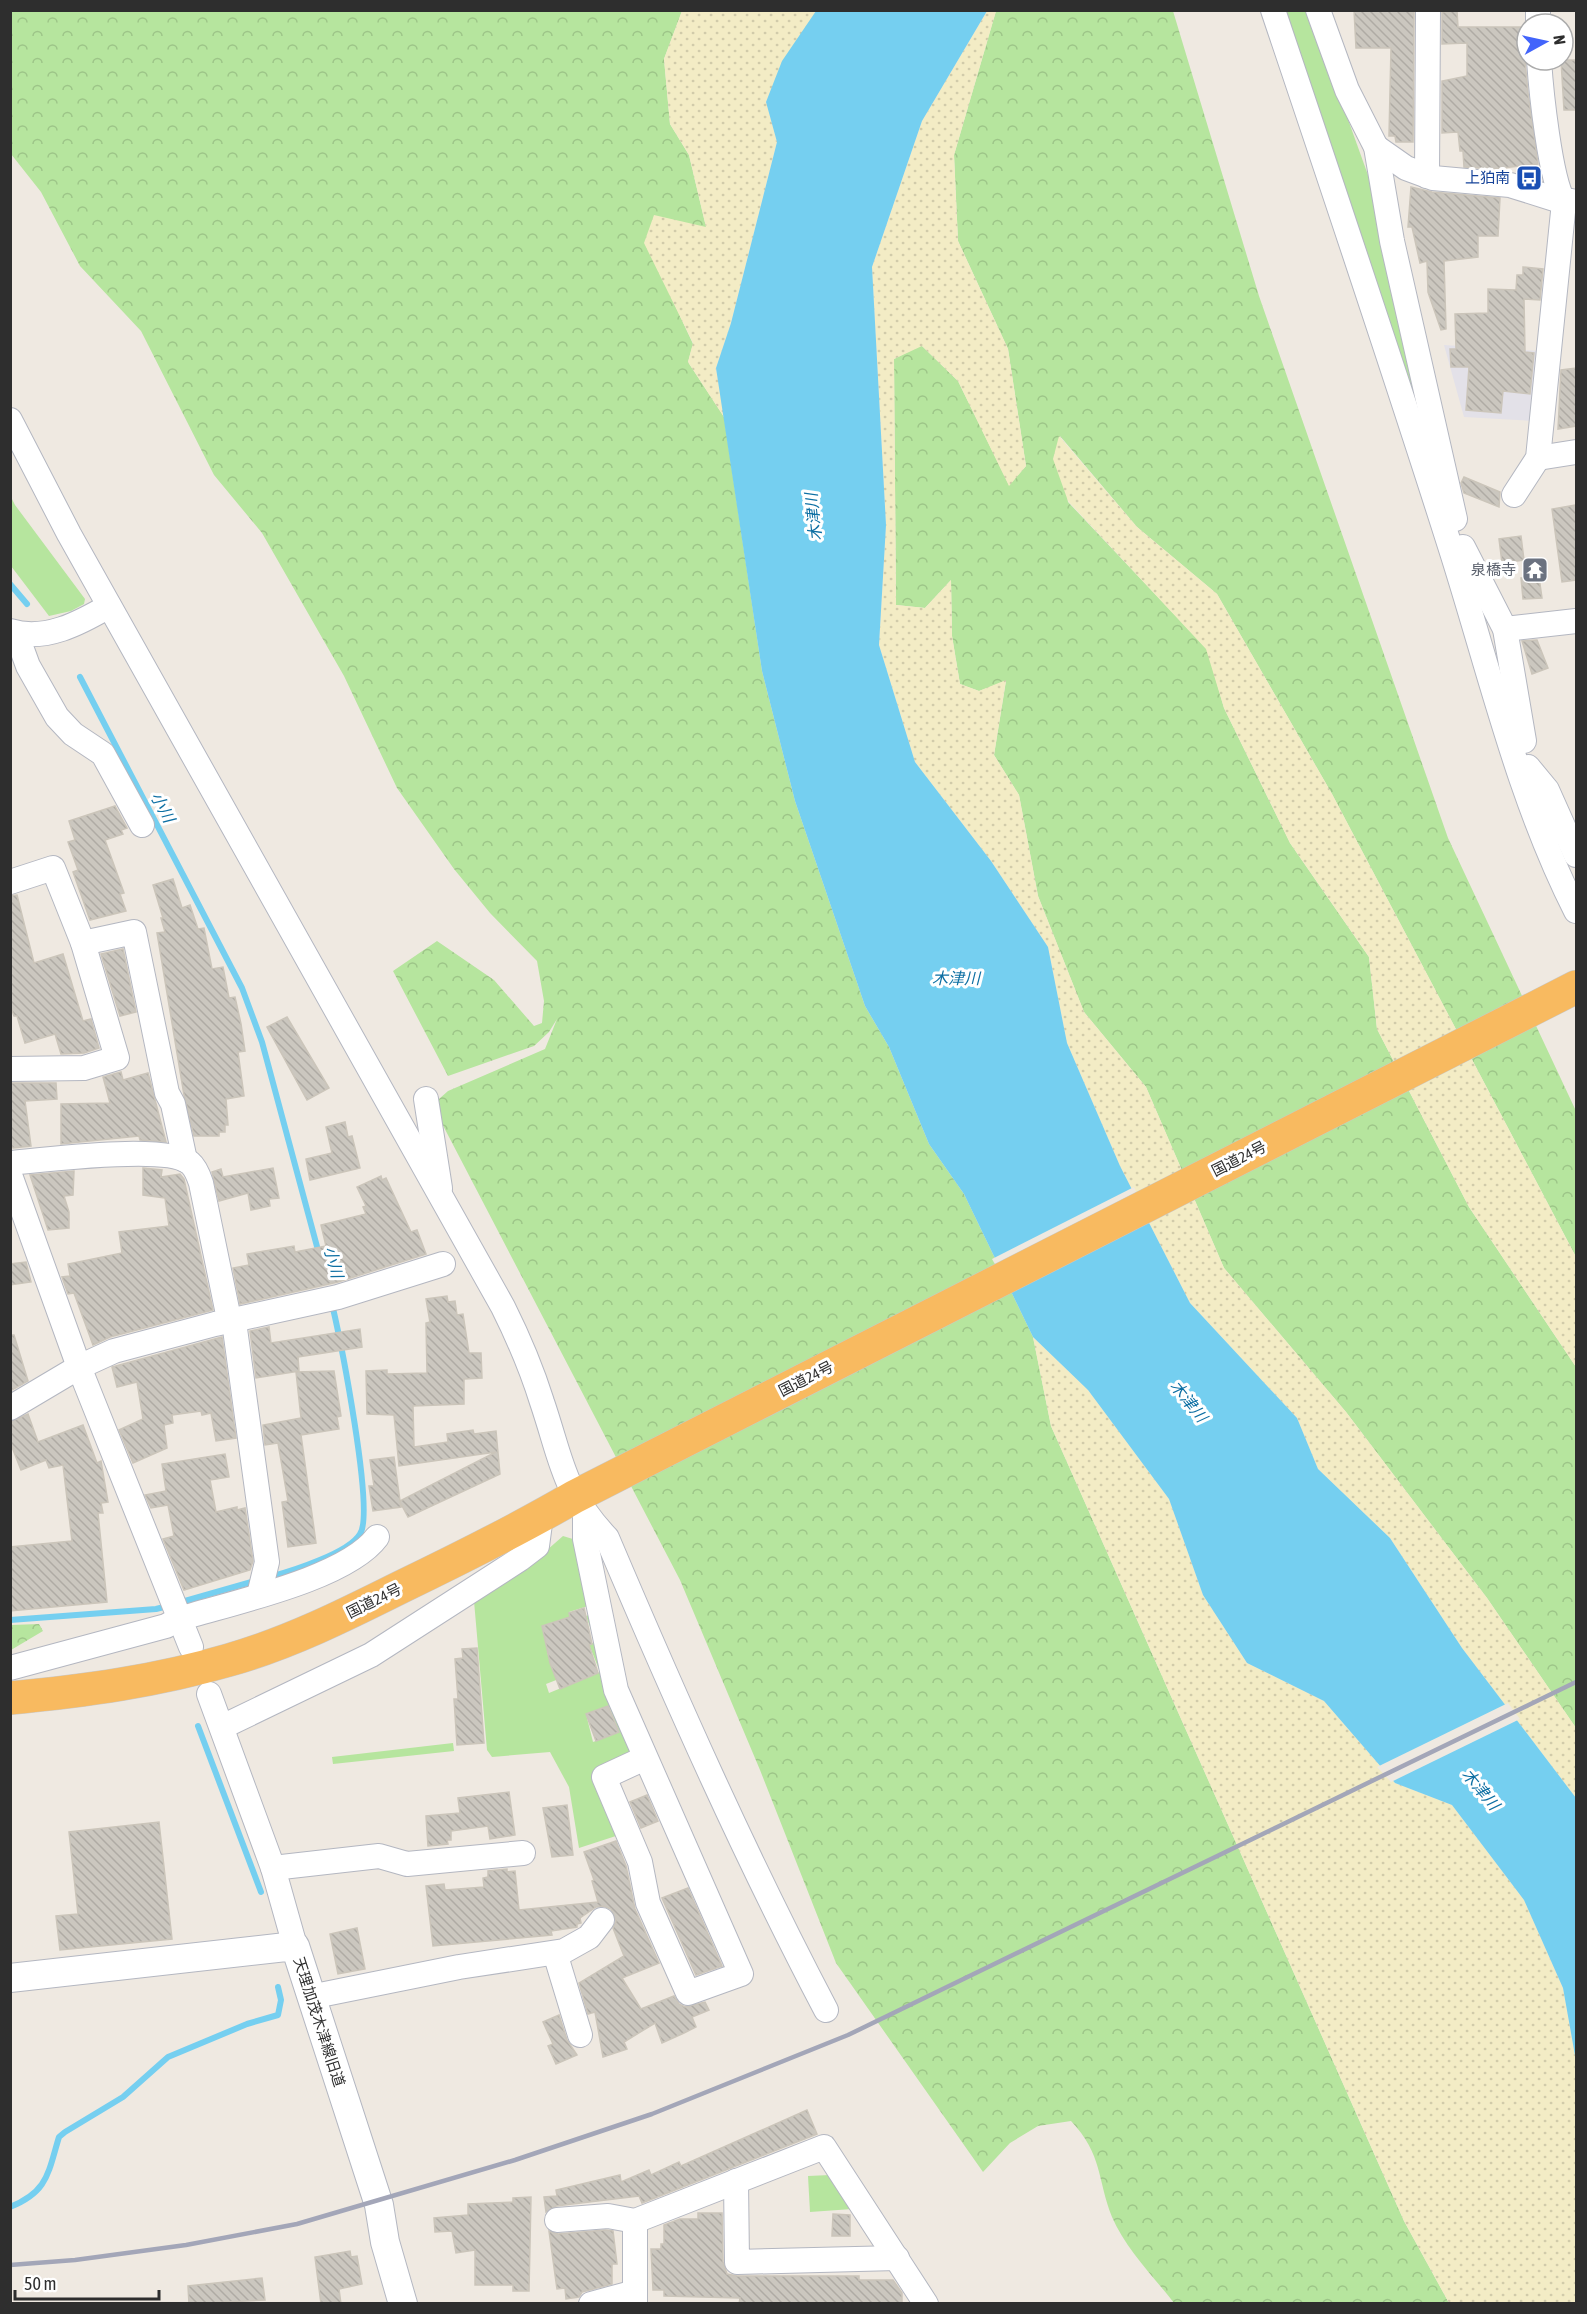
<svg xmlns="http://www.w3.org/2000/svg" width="1587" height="2314" font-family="'Asap Condensed','Noto Sans JP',sans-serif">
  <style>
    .industrial { fill: #e3e1e8 }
    .grass { fill: #b6e59e; fill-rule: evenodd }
    .forest { fill: url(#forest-crowns) }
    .sand { fill: url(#sand-dots) }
    .water { fill: #75cff0 }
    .pier { fill: #efe9e1 }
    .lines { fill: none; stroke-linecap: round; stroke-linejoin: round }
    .stream { stroke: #75cff0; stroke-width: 6 }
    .building { fill: url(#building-back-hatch); stroke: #cbc5ba; stroke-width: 1.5 }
    .minor-casing { stroke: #b4b7c1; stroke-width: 26 }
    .tertiary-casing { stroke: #b4b7c1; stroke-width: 30 }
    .trunk-casing { stroke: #c9c9c9; stroke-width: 34 }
    .minor { stroke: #fff; stroke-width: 24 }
    .tertiary { stroke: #fff; stroke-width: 28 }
    .trunk { stroke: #f8ba60; stroke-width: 33 }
    .rail { stroke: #a3a6b8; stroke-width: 4.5 }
    .labels { text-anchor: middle; stroke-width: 6; stroke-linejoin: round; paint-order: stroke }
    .transit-label { font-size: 15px; fill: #164399; stroke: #fff; text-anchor: end }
    .worship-label { font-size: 15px; fill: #5b616d; stroke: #fff; text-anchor: end }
    .street-label { font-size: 15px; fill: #2e2e2e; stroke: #fff }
    .water-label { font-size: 16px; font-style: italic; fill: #0d6fa3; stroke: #fff }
  </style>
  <defs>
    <pattern id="forest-crowns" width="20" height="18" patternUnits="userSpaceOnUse" patternTransform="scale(1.5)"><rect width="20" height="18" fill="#b6e59e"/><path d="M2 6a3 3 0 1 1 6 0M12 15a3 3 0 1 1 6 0" fill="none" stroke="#9dc588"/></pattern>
    <pattern id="sand-dots" width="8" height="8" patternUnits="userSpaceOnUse" patternTransform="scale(1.5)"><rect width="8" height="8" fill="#f3ecc5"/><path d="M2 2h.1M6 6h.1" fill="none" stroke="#d1cbaa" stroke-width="1.8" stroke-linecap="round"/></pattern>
    <pattern id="building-back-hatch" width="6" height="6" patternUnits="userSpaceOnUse" patternTransform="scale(1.5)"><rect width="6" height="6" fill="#cbc7bf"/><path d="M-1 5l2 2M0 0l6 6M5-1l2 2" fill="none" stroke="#afaba4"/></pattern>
  </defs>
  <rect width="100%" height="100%" fill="#efe9e1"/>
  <path class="industrial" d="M1444,345L1541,351L1535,421L1464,417Z"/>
  <g class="grass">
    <path d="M1280,11H1309L1373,189L1447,500Z"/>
    <path d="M10,495L15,505L85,599L84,604L71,611L49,616L11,566Z"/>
    <path d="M563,1536L576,1540L633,1756L596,1774L622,1834L579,1848L569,1787L550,1752L492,1757L487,1750L474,1601L530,1565ZM588,1606L591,1614L586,1616L593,1635V1643L549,1658L547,1652L558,1649L542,1626L554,1622L555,1626L572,1621L569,1612ZM590,1647L600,1672L549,1693L546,1684L564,1677L560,1667L553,1670L550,1663ZM609,1706L619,1732L593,1742L586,1714Z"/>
    <path d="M453,1743L454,1751L333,1764L332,1757Z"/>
    <path d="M830,2175L852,2209L810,2212L808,2176Z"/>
  </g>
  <g class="forest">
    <path d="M10,11H682L664,59L670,124L689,155L706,227L674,303L693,344L688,362L724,417L762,671L795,801L865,1006L889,1047L929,1144L964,1194L1033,1337L1051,1426L1404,2221L1449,2303H1174C1154,2277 1125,2248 1112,2217C1097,2179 1103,2155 1071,2121L1038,2126L1010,2143L983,2172L836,1963L760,1770L680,1580L437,1114L439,1099L448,1091L545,1049L557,1019L549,1032L534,1046L448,1076L393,971L437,941L494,980L534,1026L542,1023L544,1001L537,961L490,913L454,869L397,788L344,676L262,533L214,475L141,331L80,266L41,192L11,154Z"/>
    <path d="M996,11H1173L1259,296L1448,838L1576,1111V1257L1332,794L1217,594L1137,527L1060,436L1068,502L1207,649L1224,708L1290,843L1369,957L1377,1029L1469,1207L1576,1367V1728L1487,1598L1346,1412L1224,1268L1146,1087L1084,1012L1038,896L1019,795L994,755L1006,681L979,691L960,684L952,636L951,580L925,608L896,605L894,359L921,345L958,381L1009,485L1026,466L1008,349L958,241L954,155Z"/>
    <path d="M39,1624L43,1631L11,1650V1625Z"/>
  </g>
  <g class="sand">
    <path d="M682,11H816L766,101L777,142L731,323L716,368L724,417L688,362L693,343L644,243L654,215L706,227L689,155L670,124L664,59Z"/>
    <path d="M987,11H996L954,155L958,241L1008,349L1026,466L1009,486L958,381L922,346L894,359L896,605L925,608L951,580L952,636L960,684L979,691L1006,680L994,755L1019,795L1038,896L1084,1012L1146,1087L1224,1268L1346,1412L1487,1598L1576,1728V1798L1462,1648L1390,1538L1318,1469L1297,1418L1190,1303L1120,1166L1067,1043L1048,947L991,861L915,762L879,645L886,525L872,267L922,121Z"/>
    <path d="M1059,436L1137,527L1217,594L1332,794L1576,1257V1367L1469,1207L1377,1029L1369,957L1290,843L1224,708L1206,649L1068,501L1053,459Z"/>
    <path d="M1033,1337L1088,1390L1169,1499L1203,1595L1247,1663L1324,1701L1395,1783L1452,1805L1524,1900L1563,1988L1576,2061V2303H1449L1404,2221L1051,1426Z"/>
  </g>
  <path class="water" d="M816,11H987L922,121L872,267L886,525L879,645L915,762L991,861L1048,947L1067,1043L1120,1166L1190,1303L1297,1418L1318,1469L1390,1538L1462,1648L1576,1798V2061L1563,1988L1524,1900L1452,1805L1395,1783L1324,1701L1247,1663L1203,1595L1169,1499L1088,1390L1033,1337L964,1194L929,1144L889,1047L865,1006L795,801L762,671L716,368L731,323L777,142L766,102L782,61Z"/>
  <g class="pier">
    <path d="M1134,1187L1137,1194L996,1266L992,1259Z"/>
    <path d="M1508,1703L1520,1719L1391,1782L1377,1767Z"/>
  </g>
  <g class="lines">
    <g class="stream">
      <path d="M10,584L27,604"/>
      <path d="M80,677L242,988L262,1042L319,1254"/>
      <path d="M270,1577C292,1571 349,1553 360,1534C375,1512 340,1338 332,1304"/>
      <path d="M178,1603L258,1580"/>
      <path d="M10,1620L156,1609L168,1606"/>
      <path d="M198,1726L261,1892"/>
      <path d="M10,2207C48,2192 48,2173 59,2137L65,2132L123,2097L168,2057L247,2024L278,2015L281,2000L278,1987"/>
    </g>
  </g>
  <g class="building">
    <path d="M1354,10H1414L1413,142H1396L1395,136H1389L1391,48H1356Z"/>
    <path d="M1457,11L1458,27H1525L1527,33L1525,61L1528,93L1538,164L1494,169L1464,167L1463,151H1460L1458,132L1442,133V81L1467,76V43L1442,44V12Z"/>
    <path d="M1561,60H1576V110H1564Z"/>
    <path d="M1411,187L1432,192L1500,198L1498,236H1478V257L1444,261L1446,329L1441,330L1428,292L1427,261L1420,263L1412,227H1408Z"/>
    <path d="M1523,267L1543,269L1540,300L1524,299L1525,352L1534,353L1530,394L1503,391L1501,413L1466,410L1469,367H1451L1450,349H1456L1455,314L1488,313V289L1516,290L1517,275H1523Z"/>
    <path d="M1576,368V426L1558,429L1561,370Z"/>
    <path d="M1464,477L1500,492L1499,507L1464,493L1461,483Z"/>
    <path d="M1576,505V580L1562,582L1552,509Z"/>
    <path d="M1521,536L1524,560L1502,563L1499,539Z"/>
    <path d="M1539,577L1542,598L1523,599L1521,578Z"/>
    <path d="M1537,640L1548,668L1532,674L1522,641Z"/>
    <path d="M115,806L127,828L121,830L123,834L105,840L124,893L120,894L126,911L90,920L73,872L78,870L68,842L75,840L69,821Z"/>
    <path d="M173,879L182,908L190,905L198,929L204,928L212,969L223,967L229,998L235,997L241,1024L245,1051L238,1052L244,1096L226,1099L228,1125H225V1132H219V1136H194L184,1095L157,933L165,932L161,918H163L153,885Z"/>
    <path d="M17,895L34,963L63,954L83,1021L91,1019L99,1048L84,1053L61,1054L55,1034L25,1043L17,1016H14L10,1005V896Z"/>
    <path d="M123,949L136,1012L120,1016L101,954Z"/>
    <path d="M287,1017L329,1088L307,1100L267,1027Z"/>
    <path d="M121,1072L123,1080L148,1073L166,1142L140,1140L139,1136L61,1144V1104L110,1103L103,1077Z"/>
    <path d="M10,1083H56L57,1099L25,1101L31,1146L13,1148L10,1145Z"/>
    <path d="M345,1122L348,1137L352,1136L360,1168L310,1180L306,1159L332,1153L326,1127Z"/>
    <path d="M143,1168L162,1170L161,1177L180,1174L184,1179L213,1310L110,1337L93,1345L74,1293L68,1294L62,1277L70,1276L68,1264L122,1253L119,1232L169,1226L165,1198L143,1195Z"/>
    <path d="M273,1168L279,1198L269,1199L270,1206L251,1210L248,1193L219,1201L212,1172L221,1169L223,1177Z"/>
    <path d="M74,1171L73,1195L64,1196L69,1212V1228L48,1230L30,1175Z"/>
    <path d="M381,1176L382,1180L386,1178L411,1232L417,1230L426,1254L338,1282L240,1304L233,1268L249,1265L247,1254L294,1246L295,1252L326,1246L321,1225L366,1214L363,1207L366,1206L357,1187Z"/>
    <path d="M26,1262L31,1282L10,1285V1264Z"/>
    <path d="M447,1296L448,1302L455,1301L457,1315L463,1314L469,1353H481L482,1378L464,1379V1404L413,1406L414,1447L448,1442L447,1434L473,1430L474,1434L496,1431L500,1474L408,1517L400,1502L401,1507L373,1511L369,1486H374L370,1460L394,1457L400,1501L496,1452L399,1466L394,1415L367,1414L366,1371L387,1370V1374L427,1373L426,1323L430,1322L426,1299Z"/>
    <path d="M269,1327L271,1343L360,1329L362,1347L298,1357L299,1371L256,1378L250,1331Z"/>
    <path d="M10,1335H14L28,1381L10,1391Z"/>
    <path d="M222,1337L236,1438L216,1441L211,1413L202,1415L201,1411L172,1415L173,1423L164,1425L167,1448L133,1463L119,1430L143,1419L137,1382L117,1387L112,1367Z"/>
    <path d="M334,1371L341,1416L337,1417L339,1429L301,1435L316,1543L288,1547L282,1502L288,1501L278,1443L265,1445L263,1425L301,1418L296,1372Z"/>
    <path d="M28,1414L38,1442L83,1425L97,1463L101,1461L108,1502L101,1503L103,1513H98L107,1602L10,1611V1547L72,1541L63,1465L49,1468L46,1460L21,1470L10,1442V1422Z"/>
    <path d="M225,1454L229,1477L210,1480L216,1512L237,1507V1510L245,1508L253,1561L250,1570L184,1590L163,1539L174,1536L168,1505L151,1508L145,1495L166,1491L162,1464Z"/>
    <path d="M584,1608L592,1644L589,1645L598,1673L560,1689L550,1663L542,1626L570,1617L569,1613Z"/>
    <path d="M477,1648L484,1743L457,1745L454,1699H458L455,1659L463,1658L462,1649Z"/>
    <path d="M608,1706L619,1732L596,1741L586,1714Z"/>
    <path d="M509,1792L515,1835L490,1839L488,1826L451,1831V1840H447L448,1844L428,1846L426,1816L460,1813L458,1798Z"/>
    <path d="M647,1795L658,1821L641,1828L630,1802Z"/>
    <path d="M567,1805L573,1855L552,1857L543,1808Z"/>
    <path d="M159,1822L172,1939L60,1950L56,1916L78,1914L69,1832Z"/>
    <path d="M616,1841L626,1866L635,1909L659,1963L622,1978L641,2009L674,1996L679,2004L685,2007L705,2002L709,2010L692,2017L696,2027L684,2033L662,2043L655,2023L624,2042L627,2049L603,2057L595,2012L588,2014L579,1983L624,1956L613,1928L616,1921L611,1909L603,1906L596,1907L580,1918L581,1923L577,1924V1927L551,1931L552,1935L433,1946L426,1886L444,1884L445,1890L484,1887L483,1878L488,1877V1871L507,1869V1872L515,1871L519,1910L598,1902L592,1881L594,1880L584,1852Z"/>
    <path d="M688,1888L722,1966L696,1975L662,1898Z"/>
    <path d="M357,1928L365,1969L338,1974L330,1934Z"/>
    <path d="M559,2015L567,2040L577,2055L556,2064L548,2046L553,2044L543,2022Z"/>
    <path d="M807,2110L817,2134L642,2203L639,2196L556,2206L546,2212L544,2197L557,2196L556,2190L620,2175L621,2182L649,2170L651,2175L679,2162L681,2166Z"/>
    <path d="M531,2197L529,2291H513V2285H475V2250L456,2253L452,2231L435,2232L434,2218L468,2215V2204L513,2202V2198Z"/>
    <path d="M698,2213H722L723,2262L727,2274L737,2276H859V2280H893L902,2293V2304H739L740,2298L664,2296V2290H653L651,2249H661V2244H664V2225L680,2219H698Z"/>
    <path d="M833,2214L850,2215V2236H832Z"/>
    <path d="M605,2230L613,2231L617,2264H612V2284L582,2292L579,2297L566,2299L565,2288L557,2289L549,2231L558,2234Z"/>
    <path d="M350,2251L351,2257L357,2256L362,2284L339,2289L341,2304H321L315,2257Z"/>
    <path d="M262,2278L265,2300L189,2304L188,2286Z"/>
  </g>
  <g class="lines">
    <defs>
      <g id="minor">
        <path d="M1273,10C1333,188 1393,367 1450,546C1489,668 1518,797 1576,911"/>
        <path d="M1318,10L1347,90L1376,147L1392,241L1455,519"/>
        <path d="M1538,24V10"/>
        <path d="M1376,147L1406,168L1433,178L1510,185L1564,202L1572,201"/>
        <path d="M1427,176L1428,10"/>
        <path d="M10,420L69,534L503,1307C518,1337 532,1370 542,1402C562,1461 562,1490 607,1538C675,1698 745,1856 826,2010"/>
        <path d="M1538,458L1576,452"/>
        <path d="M1514,495L1538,458L1564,202C1550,179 1541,90 1539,60"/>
        <path d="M1463,547L1505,629L1524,741"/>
        <path d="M1505,629L1576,621"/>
        <path d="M10,631C45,642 80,623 109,606"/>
        <path d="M16,633L28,666L57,717L73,734L103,754L142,825"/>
        <path d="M1519,769L1528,767L1547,790L1576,855"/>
        <path d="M10,882L53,868L83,943L117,1058L84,1068L10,1069"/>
        <path d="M83,943L134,932L167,1093L173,1104L185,1160"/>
        <path d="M426,1099L440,1188"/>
        <path d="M10,1163C43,1160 167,1144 190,1163C196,1168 199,1177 201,1183L228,1314L235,1329L267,1562L259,1595"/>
        <path d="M10,1175L79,1367L191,1647"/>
        <path d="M10,1408L79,1367L114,1351L215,1324L338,1297L443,1264"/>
        <path d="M585,1514V1539L616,1690L741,1974L688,1993L648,1903L640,1862L604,1777L645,1758"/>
        <path d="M10,1668L166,1626L179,1619C230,1603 346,1579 377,1537"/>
        <path d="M209,1694L273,1868L295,1946"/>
        <path d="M222,1727L371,1655L520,1559L537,1546L541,1516"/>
        <path d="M273,1868L379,1856L407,1864L523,1853"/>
        <path d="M555,1953L580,2035"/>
        <path d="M310,1997L459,1967L564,1951L589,1937L602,1920"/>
        <path d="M736,2181L737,2262L897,2258"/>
        <path d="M557,2220L608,2216L635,2221L824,2147L926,2304"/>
        <path d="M591,2304L635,2292"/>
        <path d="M635,2304V2221"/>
      </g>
      <path id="tertiary" d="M10,1978L295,1946L379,2205L385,2242L403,2304"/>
      <path id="trunk" d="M10,1698C85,1691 157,1681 229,1660C289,1643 345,1615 401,1587C459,1559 518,1530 574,1497L1576,987"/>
    </defs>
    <use href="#minor" class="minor-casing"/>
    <use href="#tertiary" class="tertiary-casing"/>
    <use href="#trunk" class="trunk-casing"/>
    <use href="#minor" class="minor"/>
    <use href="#tertiary" class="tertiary"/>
    <use href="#trunk" class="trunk"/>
    <path class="rail" d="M10,2265L75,2260L186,2245L297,2224L515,2160L652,2114L848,2035L1576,1682"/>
  </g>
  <defs>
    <symbol id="bus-square" viewBox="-11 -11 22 22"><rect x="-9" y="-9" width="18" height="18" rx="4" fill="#1a4fb4" stroke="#fff"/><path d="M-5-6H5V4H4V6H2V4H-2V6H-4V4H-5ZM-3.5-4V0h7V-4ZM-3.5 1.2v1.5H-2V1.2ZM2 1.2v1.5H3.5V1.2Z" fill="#fff"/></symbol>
    <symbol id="temple-square" viewBox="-11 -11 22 22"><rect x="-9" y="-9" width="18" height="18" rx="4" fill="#6b7280" stroke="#fff"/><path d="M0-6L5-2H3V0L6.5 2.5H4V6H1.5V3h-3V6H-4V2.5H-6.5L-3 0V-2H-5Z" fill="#fff"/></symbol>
  </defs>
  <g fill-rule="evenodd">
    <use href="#bus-square" x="1514" y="163" width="30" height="30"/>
    <use href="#temple-square" x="1520" y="555" width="30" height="30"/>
  </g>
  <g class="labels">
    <g class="transit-label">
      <text x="1510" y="183">上狛南</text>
    </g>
    <g class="worship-label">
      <text x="1516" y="575">泉橋寺</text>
    </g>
    <g class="street-label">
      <text transform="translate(1239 1159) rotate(-27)" y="5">国道24号</text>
      <text transform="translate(806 1379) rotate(-27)" y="5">国道24号</text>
      <text transform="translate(374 1601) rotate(-26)" y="5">国道24号</text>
      <text transform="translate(319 2022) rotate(72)" y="5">天理加茂木津線旧道</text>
    </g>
    <g class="water-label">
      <text transform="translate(813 517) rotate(-96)" y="6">木津川</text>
      <text transform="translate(163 807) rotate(62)" y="6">小川</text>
      <text x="956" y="984">木津川</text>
      <text transform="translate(334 1262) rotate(75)" y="6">小川</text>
      <text transform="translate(1189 1401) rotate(51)" y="6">木津川</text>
      <text transform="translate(1481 1789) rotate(50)" y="6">木津川</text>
    </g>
  </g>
  <rect width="1587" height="2314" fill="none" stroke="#2e2e2e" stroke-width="24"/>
  <g transform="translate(1545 42) rotate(82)"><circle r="28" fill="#ffffff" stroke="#ababab" stroke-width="1.5"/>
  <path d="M0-4.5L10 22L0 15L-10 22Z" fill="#4264fb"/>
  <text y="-9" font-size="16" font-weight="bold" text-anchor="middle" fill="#2e2e2e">N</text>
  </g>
  <path d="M15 2290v9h144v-9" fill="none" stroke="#2e2e2e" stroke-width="3"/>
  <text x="24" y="2290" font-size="18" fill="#2e2e2e" stroke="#ffffff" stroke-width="4.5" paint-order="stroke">50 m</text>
</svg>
